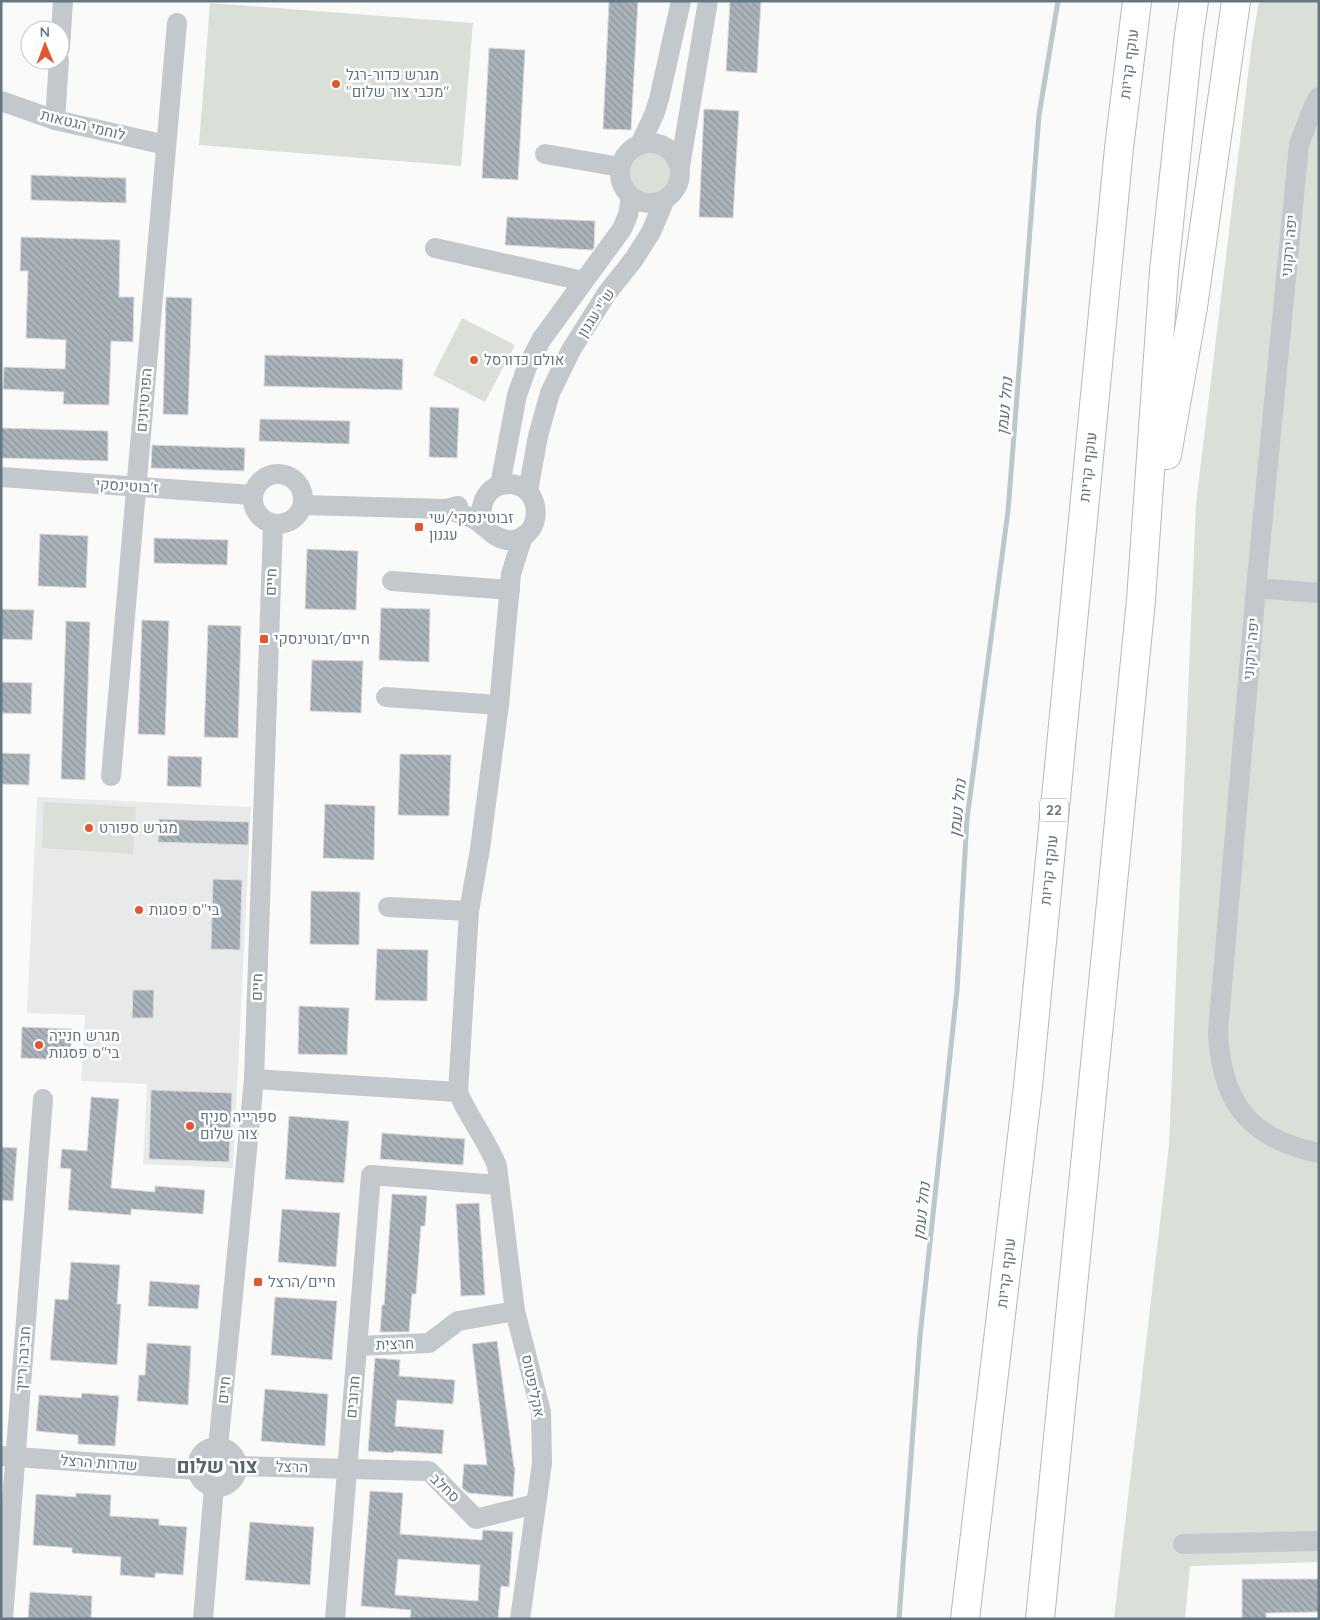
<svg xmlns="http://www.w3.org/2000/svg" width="1320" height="1620" font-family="Quicksand,Heebo,sans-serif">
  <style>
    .built { fill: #e8e9e9 }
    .grass { fill: #dadfd7 }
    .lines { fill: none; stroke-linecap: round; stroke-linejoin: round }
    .stream { stroke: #bbc7cb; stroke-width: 5 }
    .building { fill: url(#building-back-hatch); stroke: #dcdcda; fill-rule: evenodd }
    .highway-casing { stroke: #b4b9bd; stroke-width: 30 }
    .minor { stroke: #c3c8cc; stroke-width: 20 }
    .highway { stroke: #fff; stroke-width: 28 }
    .poi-dot { fill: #e4572e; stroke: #fff; stroke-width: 2 }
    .labels { text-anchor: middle; stroke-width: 5; stroke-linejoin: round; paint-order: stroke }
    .shield { fill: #fff; stroke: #939fa8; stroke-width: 1 }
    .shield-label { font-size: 14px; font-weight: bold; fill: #657683 }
    .street-label { font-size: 15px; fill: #657683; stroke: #fff }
    .poi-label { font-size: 15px; fill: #657683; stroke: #fff; text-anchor: start }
    .water-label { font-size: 16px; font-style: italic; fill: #60757c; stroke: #fff }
    .district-label { font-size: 20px; font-weight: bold; fill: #57646e; stroke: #fff }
  </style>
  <defs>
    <pattern id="building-back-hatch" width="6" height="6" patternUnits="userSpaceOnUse" patternTransform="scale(1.25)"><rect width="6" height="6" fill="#aab3b9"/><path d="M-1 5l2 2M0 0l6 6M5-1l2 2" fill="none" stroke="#8e969c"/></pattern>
  </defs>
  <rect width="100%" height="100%" fill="#fafaf8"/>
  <path class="built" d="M37,797L251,807L233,1168L143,1164L147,1084L81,1081L85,1015L27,1013Z"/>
  <g class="grass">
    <path d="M1259,1H1319V1562L1190,1566L1185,1619H1114L1169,1145L1196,504L1252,42Z"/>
    <path d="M210,3L473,23L461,166L199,145Z"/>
    <circle cx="649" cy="172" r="22"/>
    <path d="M462,318L515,345L485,402L433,375Z"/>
    <path d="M44,802L136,807L133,854L42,848Z"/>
  </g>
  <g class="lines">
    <path class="stream" d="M899,1619L920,1336L957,990L967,819L1008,511L1039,115L1058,1"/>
  </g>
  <g class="building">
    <path d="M609,1H638L631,130L603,129Z"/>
    <path d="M730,1H761L757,73L726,71Z"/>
    <path d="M489,48L525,50L518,180L482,178Z"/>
    <path d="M704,109L739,111L733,218L699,217Z"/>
    <path d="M31,175L126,178V203L31,200Z"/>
    <path d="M507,217L595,221L594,248L592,250L505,245Z"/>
    <path d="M21,237L120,240L119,297H134L133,342L111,341L109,405L63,404L64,392L3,389L4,367L65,369L66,340L26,338L28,271H20Z"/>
    <path d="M166,297L192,298L188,415L163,414Z"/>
    <path d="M265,355L403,359L402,390L264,386Z"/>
    <path d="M430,407L459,408L457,458L429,457Z"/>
    <path d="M260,419L350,421L349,444L259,441Z"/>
    <path d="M1,428L108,431V461L1,458Z"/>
    <path d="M152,445L245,448L244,471L151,468Z"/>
    <path d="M40,534L88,536L86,588L38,586Z"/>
    <path d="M154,538L228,540L227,565L154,563Z"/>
    <path d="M307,549L358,551L356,610L305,609Z"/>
    <path d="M381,608L430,609L429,662L379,660Z"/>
    <path d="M1,609L34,610L32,640L1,639Z"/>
    <path d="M142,620L169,621L165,735L138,734Z"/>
    <path d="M66,621L90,622L85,780L61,779Z"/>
    <path d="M208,625L241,626L238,738L204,737Z"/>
    <path d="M312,660L363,661L361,713L310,711Z"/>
    <path d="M1,682L32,683L31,714L1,713Z"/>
    <path d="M1,753L30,754L29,785L1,784Z"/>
    <path d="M400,754L451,755L449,816L398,815Z"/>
    <path d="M168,756L202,757L201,787L167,786Z"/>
    <path d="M325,804L375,806L374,860L323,858Z"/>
    <path d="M159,819L249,822L248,845L158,842Z"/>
    <path d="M213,879L242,880L240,950L211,949Z"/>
    <path d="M311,891L360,892L359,945L310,944Z"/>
    <path d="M377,949L428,950L427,1001L375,1000Z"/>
    <path d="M133,990H154L153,1018H132Z"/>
    <path d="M299,1006L349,1008L347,1055L298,1054Z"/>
    <path d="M22,1027L72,1029L70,1060L21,1058Z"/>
    <path d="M151,1090L232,1093L229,1162L149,1159Z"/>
    <path d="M91,1097L119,1099L111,1188L155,1192V1186L205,1190L203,1214L131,1209V1215L68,1210L71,1169L60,1168L62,1149L87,1151Z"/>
    <path d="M289,1116L349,1121L344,1183L285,1179Z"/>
    <path d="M382,1133L465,1139L463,1165L380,1159Z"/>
    <path d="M1,1147L17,1148L13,1201L1,1200Z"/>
    <path d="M392,1194L427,1196L425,1226H421L416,1294H412L409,1332H380L382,1305H384Z"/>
    <path d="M479,1203L485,1295L461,1296L456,1204Z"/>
    <path d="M282,1209L340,1213L336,1267L278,1262Z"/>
    <path d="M71,1262L120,1265L117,1304H121L117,1365L50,1360L55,1299L68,1300Z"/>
    <path d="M150,1281L200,1285L198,1309L148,1306Z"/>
    <path d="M275,1297L337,1301L332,1360L271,1355Z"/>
    <path d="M497,1341L514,1467L515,1468L513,1497L468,1493L462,1488L464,1464L487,1465L472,1344Z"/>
    <path d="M147,1343L191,1346L188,1405L137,1401L139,1375H145Z"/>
    <path d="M375,1358L400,1360L399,1376L455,1380L453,1404L397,1400L395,1426L444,1430L442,1454L394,1451L393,1453L368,1451Z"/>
    <path d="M265,1389L328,1394L325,1446L261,1441Z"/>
    <path d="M82,1393L119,1396L115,1446L78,1444V1435L36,1431L39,1395L81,1398Z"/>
    <path d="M370,1491L403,1493L400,1534L482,1540L483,1530L513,1532L509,1587L501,1586L498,1619H410L411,1610L361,1606ZM398,1559L480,1565L478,1601L395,1595Z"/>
    <path d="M76,1493L111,1495L110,1516L159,1519V1525L187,1527L183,1575L155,1573V1578L120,1575L121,1557L72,1553V1548L33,1545L36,1494L76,1497Z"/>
    <path d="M250,1522L314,1527L310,1585L245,1580Z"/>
    <path d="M1242,1579H1319V1612L1266,1613V1619H1242Z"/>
    <path d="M30,1592L92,1596L91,1619H28Z"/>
  </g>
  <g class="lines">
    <defs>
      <g id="highway">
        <path d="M1167,455L1193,307L1236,1"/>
        <path d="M965,1619L1028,1086L1119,148L1137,1"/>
        <path d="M1040,1619L1141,600L1164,271L1189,34L1194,1"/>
      </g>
    </defs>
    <use href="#highway" class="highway-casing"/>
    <g class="minor">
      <path d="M60,48L63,1"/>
      <path d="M1319,97L1314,105L1299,144L1256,588L1218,1032C1221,1102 1249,1139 1319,1153"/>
      <path d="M1,101L55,120L166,145"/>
      <path d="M55,120L59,60"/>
      <circle cx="650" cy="173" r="30"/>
      <path d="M640,144L654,115L659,99L681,1"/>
      <path d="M545,154L620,167"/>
      <path d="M680,166L708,1"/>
      <path d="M435,248L583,281"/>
      <circle cx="278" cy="499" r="25"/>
      <path d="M1,477L252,495"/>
      <path d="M500,485L517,395L527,367L541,340L622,229L628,215L631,197"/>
      <path d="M528,491L538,436L550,393L571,350L607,293L634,259L651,232L665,199"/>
      <path d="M303,505L446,509L458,506"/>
      <path d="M446,509C455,512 466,515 474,519C488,527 495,542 513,540C546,535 542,483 508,484C486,485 477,506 484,525"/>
      <path d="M392,581L510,590"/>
      <path d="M1256,588L1319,593"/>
      <path d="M386,697L499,705"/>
      <path d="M111,776L177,23"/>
      <path d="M388,907L469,911"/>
      <path d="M254,1079L458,1092"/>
      <path d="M357,1346L429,1343L458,1321L515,1311"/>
      <circle cx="217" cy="1467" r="20"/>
      <path d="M218,1448L254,1079L273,525"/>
      <path d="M2,1456L197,1470"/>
      <path d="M236,1466L429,1471L476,1519L535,1504"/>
      <path d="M1183,1544L1319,1541"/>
      <path d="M3,1619L43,1099"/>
      <path d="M203,1619L214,1487"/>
      <path d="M335,1619L371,1175L498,1185"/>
      <path d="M520,1619L542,1463L541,1412L515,1311L497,1166C487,1140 469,1119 458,1092L469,911L480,849L499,705L511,574L523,536"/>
    </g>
    <use href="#highway" class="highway"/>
  </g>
  <g class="poi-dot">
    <circle cx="336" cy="84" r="5"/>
    <circle cx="474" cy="360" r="5"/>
    <rect x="414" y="522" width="10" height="10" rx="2.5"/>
    <rect x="259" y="634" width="10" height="10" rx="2.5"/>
    <circle cx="89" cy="828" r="5"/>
    <circle cx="139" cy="910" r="5"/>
    <circle cx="39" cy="1045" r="5"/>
    <circle cx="190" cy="1126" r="5"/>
    <rect x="253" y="1277" width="10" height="10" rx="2.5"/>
  </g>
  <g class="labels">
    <rect class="shield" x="1040" y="798.5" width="28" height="23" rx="4"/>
    <g class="shield-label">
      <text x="1054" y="815">22</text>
    </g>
    <g class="street-label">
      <text transform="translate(1129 64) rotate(-83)" y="5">עוקף קריות</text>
      <text transform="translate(83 125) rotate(14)" y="5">לוחמי הגטאות</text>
      <text transform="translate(1289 246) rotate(-85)" y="5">יפה ירקוני</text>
      <text transform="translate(596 313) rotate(-57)" y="5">ש"י עגנון</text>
      <text transform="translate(144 400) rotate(-85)" y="5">הפרטיזנים</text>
      <text transform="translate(1088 467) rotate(-84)" y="5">עוקף קריות</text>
      <text transform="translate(127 486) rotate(4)" y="5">ז'בוטינסקי</text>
      <text transform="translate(271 582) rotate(-88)" y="5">חיים</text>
      <text transform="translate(1251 649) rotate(-85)" y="5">יפה ירקוני</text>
      <text transform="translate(1049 870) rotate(-84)" y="5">עוקף קריות</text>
      <text transform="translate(257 987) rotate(-88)" y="5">חיים</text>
      <text transform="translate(1006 1273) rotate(-83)" y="5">עוקף קריות</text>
      <text transform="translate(395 1344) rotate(-2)" y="5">חרצית</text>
      <text transform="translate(23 1359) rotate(-86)" y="5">חביבה רייך</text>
      <text transform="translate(533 1386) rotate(78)" y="5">אקליפטוס</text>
      <text transform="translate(224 1390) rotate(-84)" y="5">חיים</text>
      <text transform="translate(353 1397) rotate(-85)" y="5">חרובים</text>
      <text transform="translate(99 1463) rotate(4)" y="5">שדרות הרצל</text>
      <text transform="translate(292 1467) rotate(1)" y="5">הרצל</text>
      <text transform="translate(445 1488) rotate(44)" y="5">סחלב</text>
    </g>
    <g class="poi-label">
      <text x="346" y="80">מגרש כדור-רגל<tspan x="346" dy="17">"מכבי צור שלום"</tspan></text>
      <text x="484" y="365">אולם כדורסל</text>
      <text x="429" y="523">זבוטינסקי/שי<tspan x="429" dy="17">עגנון</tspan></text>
      <text x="274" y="644">חיים/זבוטינסקי</text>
      <text x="99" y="833">מגרש ספורט</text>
      <text x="149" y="915">בי"ס פסגות</text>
      <text x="49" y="1041">מגרש חנייה<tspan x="49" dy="17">בי"ס פסגות</tspan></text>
      <text x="200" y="1122">ספרייה סניף<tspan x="200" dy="17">צור שלום</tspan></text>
      <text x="268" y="1287">חיים/הרצל</text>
    </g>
    <g class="water-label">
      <text transform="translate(1004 406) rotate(-85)" y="6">נחל נעמן</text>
      <text transform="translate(957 808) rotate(-84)" y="6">נחל נעמן</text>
      <text transform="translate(921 1211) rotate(-84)" y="6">נחל נעמן</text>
    </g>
    <g class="district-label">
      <text x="217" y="1473">צור שלום</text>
    </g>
  </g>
  <rect width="1320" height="1620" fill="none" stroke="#657683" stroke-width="5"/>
  <g transform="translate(45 45) rotate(359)"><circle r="24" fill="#ffffff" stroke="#c1c8cd"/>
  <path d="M0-4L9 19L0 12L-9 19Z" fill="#e4572e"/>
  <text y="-8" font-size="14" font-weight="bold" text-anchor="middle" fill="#657683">N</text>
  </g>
</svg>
